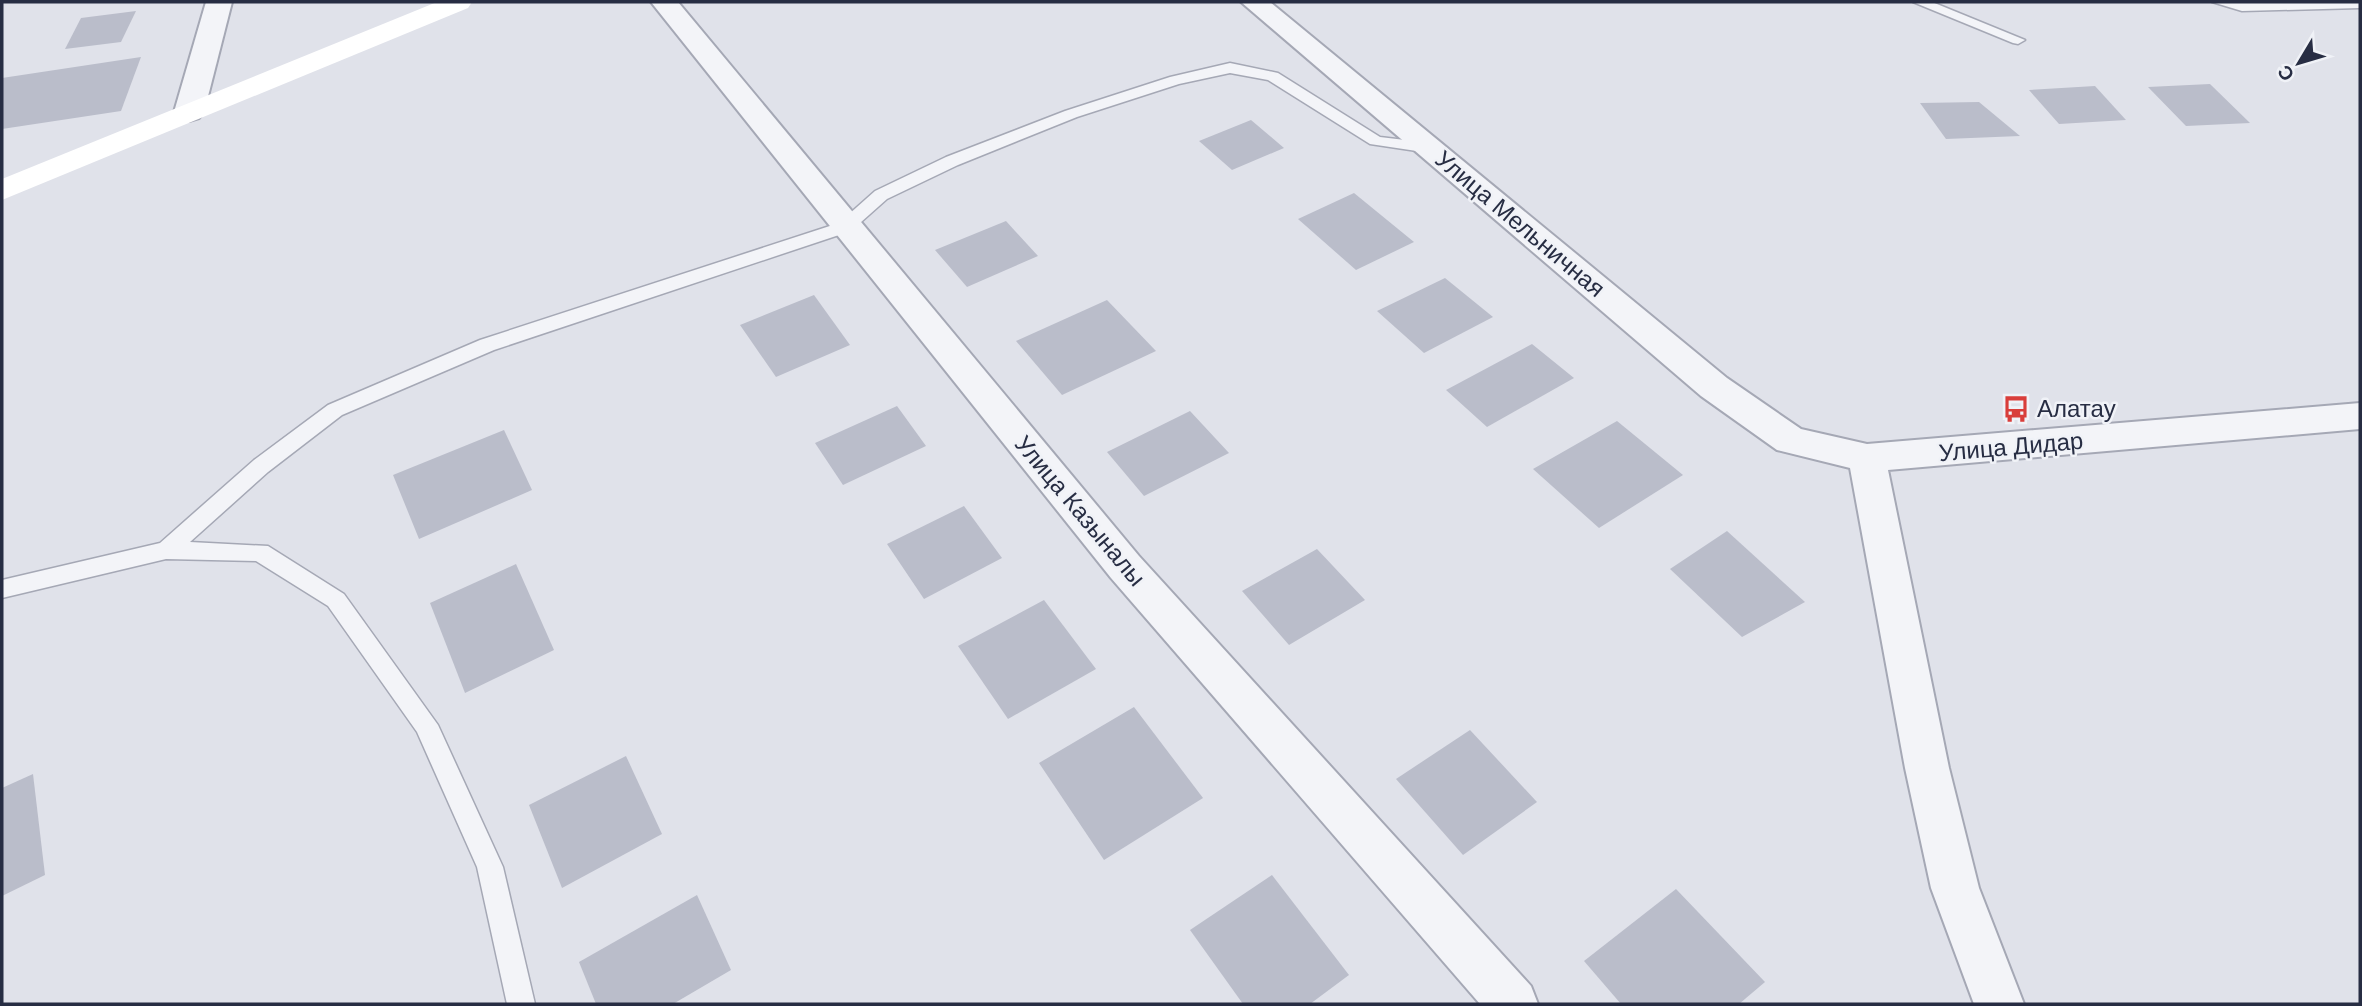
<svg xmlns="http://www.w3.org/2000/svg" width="2362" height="1006" font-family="'DM Sans',sans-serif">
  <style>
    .building { fill: #babdca }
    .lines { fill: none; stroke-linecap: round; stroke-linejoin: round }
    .service-casing { stroke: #a5a8b5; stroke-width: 3 }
    .minor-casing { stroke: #a5a8b5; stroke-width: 4 }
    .service { fill: #f3f4f8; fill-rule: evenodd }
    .minor { fill: #f3f4f8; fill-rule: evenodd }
    .secondary { fill: #fff; fill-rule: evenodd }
    .labels { text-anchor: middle; stroke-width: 5; stroke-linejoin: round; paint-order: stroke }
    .street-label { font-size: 24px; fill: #272d43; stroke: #f0f2f7 }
    .poi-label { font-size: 24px; fill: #272d43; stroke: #f0f2f7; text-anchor: start }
  </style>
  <rect width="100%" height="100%" fill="#e0e2ea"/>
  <g class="building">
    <path d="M136,11L121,42L65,49L81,18Z"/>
    <path d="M141,57L121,111L2,129V78Z"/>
    <path d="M2210,84L2250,123L2186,126L2148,87Z"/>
    <path d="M2095,86L2126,120L2059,124L2029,90Z"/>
    <path d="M1979,102L2020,136L1946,139L1920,103Z"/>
    <path d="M1251,120L1284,148L1232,170L1199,141Z"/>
    <path d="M1354,193L1414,242L1356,270L1298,219Z"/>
    <path d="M1006,221L1038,256L967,287L935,250Z"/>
    <path d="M1445,278L1493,317L1424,353L1377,311Z"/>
    <path d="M814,295L850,345L776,377L740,325Z"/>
    <path d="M1107,300L1156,351L1062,395L1016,341Z"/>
    <path d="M1532,344L1574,378L1487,427L1446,390Z"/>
    <path d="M897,406L926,446L843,485L815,443Z"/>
    <path d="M1190,411L1229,453L1144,496L1107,452Z"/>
    <path d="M1617,421L1683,475L1599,528L1533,469Z"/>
    <path d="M504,430L532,490L419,539L393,475Z"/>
    <path d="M964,506L1002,558L924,599L887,544Z"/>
    <path d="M1727,531L1805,602L1742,637L1670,569Z"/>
    <path d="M1317,549L1365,600L1289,645L1242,591Z"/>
    <path d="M516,564L554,650L465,693L430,603Z"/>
    <path d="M1044,600L1096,669L1008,719L958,646Z"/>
    <path d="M1134,707L1203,798L1104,860L1039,763Z"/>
    <path d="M1470,730L1537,802L1463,855L1396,779Z"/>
    <path d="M626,756L662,834L562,888L529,805Z"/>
    <path d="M33,774L45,875L2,896V788Z"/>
    <path d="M1272,875L1349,975L1310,1004H1243L1190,930Z"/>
    <path d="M1676,889L1765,982L1739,1004H1621L1584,961Z"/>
    <path d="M697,895L731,970L673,1004H596L579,962Z"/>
  </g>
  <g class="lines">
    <defs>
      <g id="service">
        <path d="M1913,2H1932L2025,40L2018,44L2013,43Z"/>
        <path d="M2212,2H2360V8L2242,11Z"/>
        <path d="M1230,63L1278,73L1380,137L1430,143L1438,148L1430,153L1370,144L1268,80L1230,73L1179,84L1077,117L958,165L887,199L851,231L494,350L342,415L268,472L190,542L268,546L344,594L438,725L503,867L535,1004H507L477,867L417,732L328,606L256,561L166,559L2,598V580L160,543L254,460L328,405L480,340L839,223L875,191L946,157L1065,111L1170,77Z"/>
      </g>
      <g id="minor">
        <path d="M206,2H232L204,112L199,118L189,121L179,118L174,112Z"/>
        <path d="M651,2H678L1139,556L1531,986L1538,1004H1480L1111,578Z"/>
        <path d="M1241,2H1270L1727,378L1801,429L1867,444L2360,403V429L1888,470L1949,768L1979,888L2024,1004H1974L1931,888L1905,768L1850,468L1777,450L1701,396Z"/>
      </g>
    </defs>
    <use href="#service" class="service-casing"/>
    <use href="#minor" class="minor-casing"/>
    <use href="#service" class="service"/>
    <use href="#minor" class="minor"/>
    <path class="secondary" d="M437,2H472L468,8L2,200V179Z"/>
  </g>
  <defs>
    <symbol id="bus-bare" viewBox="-9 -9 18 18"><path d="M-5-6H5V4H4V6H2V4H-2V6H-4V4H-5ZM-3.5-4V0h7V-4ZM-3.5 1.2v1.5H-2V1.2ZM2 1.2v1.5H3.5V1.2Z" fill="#d93e3b" stroke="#f0f2f7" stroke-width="2.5" paint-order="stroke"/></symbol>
  </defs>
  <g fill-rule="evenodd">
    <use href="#bus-bare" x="1997" y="390" width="38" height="38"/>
  </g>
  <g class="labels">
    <g class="street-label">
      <text transform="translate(1520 224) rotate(40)" y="8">Улица Мельничная</text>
      <text transform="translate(2011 447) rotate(-5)" y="8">Улица Дидар</text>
      <text transform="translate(1080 511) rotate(50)" y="8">Улица Казыналы</text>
    </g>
    <g class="poi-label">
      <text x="2037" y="417">Алатау</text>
    </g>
  </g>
  <rect width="2362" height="1006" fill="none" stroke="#272d43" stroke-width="7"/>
  <g transform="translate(2299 63) rotate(232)" stroke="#f0f2f7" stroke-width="5" paint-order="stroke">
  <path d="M0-5L12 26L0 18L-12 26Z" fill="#272d43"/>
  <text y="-10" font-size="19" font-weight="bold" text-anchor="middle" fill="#272d43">С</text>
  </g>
</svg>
